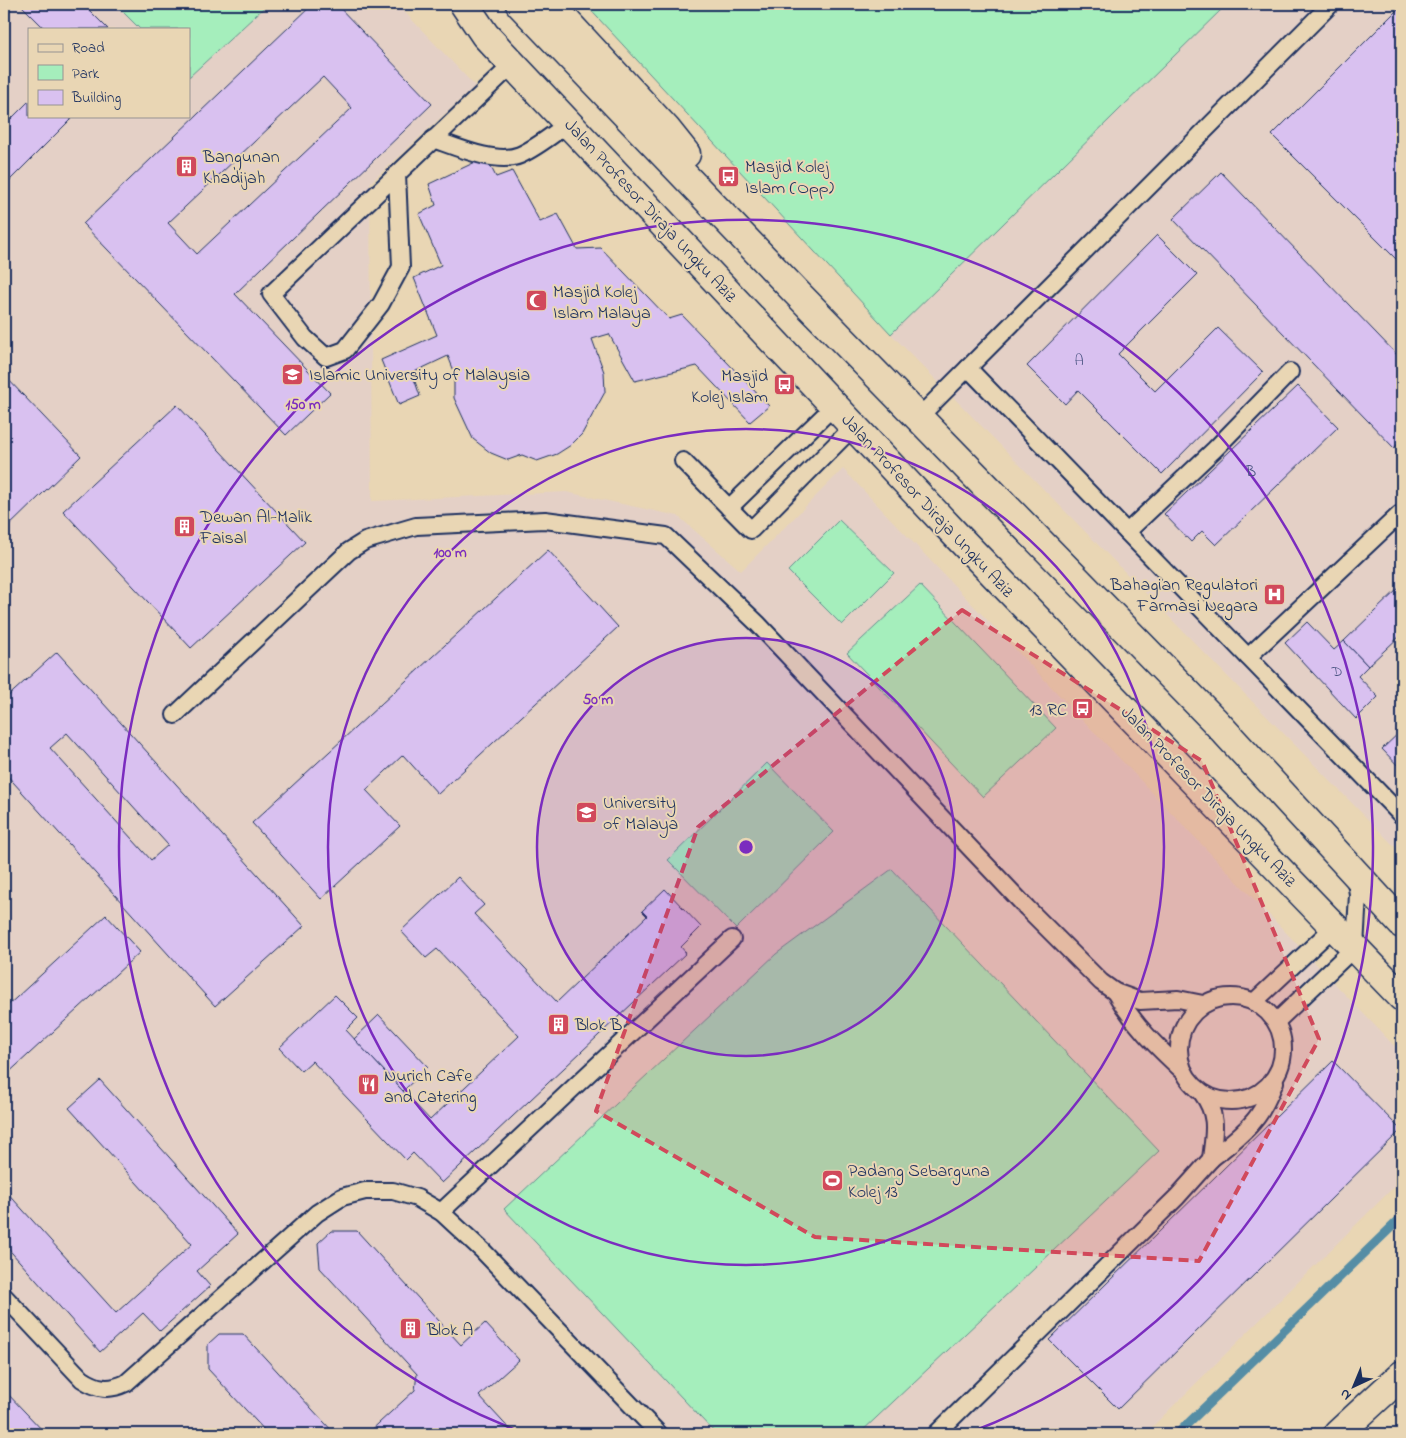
<svg xmlns="http://www.w3.org/2000/svg" width="1406" height="1438" font-family="'Indie Flower',sans-serif">
  <style>
    .built { fill: #e4d0c6 }
    .green { fill: #a5eebc; stroke: #608e8d }
    .lines { fill: none; stroke-linecap: round; stroke-linejoin: round }
    .stream { stroke: #548da5; stroke-width: 9 }
    .building { fill: #d9c1f0; stroke: #1b2f5e; fill-rule: evenodd }
    .lane-casing { stroke: #1b2f5e; stroke-width: 20 }
    .secondary-casing { stroke: #1b2f5e; stroke-width: 31 }
    .primary-casing { stroke: #1b2f5e; stroke-width: 31 }
    .lane { stroke: #e9d6b4; stroke-width: 16 }
    .secondary { stroke: #e9d6b4; stroke-width: 28 }
    .primary { stroke: #e9d6b4; stroke-width: 28 }
    .marked { fill: #d1495b; fill-opacity: 0.2; stroke: #d1495b; stroke-width: 4; stroke-dasharray: 10 6; stroke-linejoin: round }
    .ring { fill: none; stroke: #7b2cbf; stroke-width: 2.5 }
    .labels { text-anchor: middle; stroke-width: 4; stroke-linejoin: round; paint-order: stroke }
    .number-label { font-size: 15px; fill: #4a5482 }
    .poi-label { font-size: 18px; fill: #1b2f5e; stroke: #e9d6b4; text-anchor: start }
    .street-label { font-size: 18px; fill: #1b2f5e; stroke: #e9d6b4 }
    .centre { fill: #7b2cbf; stroke: #e9d6b4; stroke-width: 2.5 }
    .ring-label { font-size: 15px; text-anchor: middle; font-weight: bold; fill: #7b2cbf; stroke: #e9d6b4; stroke-width: 4; stroke-linejoin: round; paint-order: stroke }
  </style>
  <rect width="100%" height="100%" fill="#e9d6b4"/>
  <filter id="ink" filterUnits="userSpaceOnUse"><feTurbulence type="fractalNoise" baseFrequency=".02" numOctaves="2"/><feDisplacementMap in="SourceGraphic" scale="10" xChannelSelector="R" yChannelSelector="G"/><feConvolveMatrix kernelMatrix="1 2 1 2 8 2 1 2 1" color-interpolation-filters="sRGB"/></filter>
  <g filter="url(#ink)">
    <g class="built">
      <path d="M4,4H115L140,29H29V116H189V77L268,4H397L475,86L370,183L372,501L566,492L678,516L741,571L843,469L1402,1054V1179L1145,1434H4Z"/>
      <path d="M1227,4H1402V854L891,334Z"/>
    </g>
    <g class="green">
      <path d="M115,4H268L189,77V29H140Z"/>
      <path d="M585,4H1227L891,334Z"/>
      <path d="M839,520L894,573L842,625L788,571Z"/>
      <path d="M920,585L1056,728L983,797L847,653Z"/>
      <path d="M767,763L834,832L736,929L668,860Z"/>
      <path d="M892,869L1159,1151L859,1434H716L504,1209L776,954Z"/>
    </g>
    <g class="lines">
      <path class="stream" d="M1177,1434L1402,1217"/>
    </g>
    <g class="building">
      <path d="M20,4H83L108,29H45Z"/>
      <path d="M313,4H336L432,104L235,294L330,393L286,435L83,224ZM323,77L352,108L197,254L168,223Z"/>
      <path d="M1402,5V265L1272,135Z"/>
      <path d="M29,101V116H74L4,186V126Z"/>
      <path d="M486,157L496,177L512,171L540,222L558,214L577,249L601,248L669,319L682,315L769,406L750,422L697,366L635,381L609,334L592,339L604,372L605,392L582,434L571,445L557,454L537,461L522,455L508,460L491,453L473,439L454,398V371L448,356L412,373L420,396L399,405L381,360L437,335L414,278L441,265L419,214L436,205L429,184Z"/>
      <path d="M1221,172L1402,360V439L1394,448L1173,219Z"/>
      <path d="M1157,235L1197,275L1118,354L1155,391L1218,328L1263,372L1162,474L1078,390L1065,404L1027,366Z"/>
      <path d="M4,375L81,456L4,531V447L7,444L4,441Z"/>
      <path d="M1298,386L1338,427L1216,545L1202,531L1191,542L1164,514Z"/>
      <path d="M177,405L305,542L191,648L63,511Z"/>
      <path d="M548,550L618,627L438,794L403,755L366,790L400,826L321,899L252,823Z"/>
      <path d="M1402,585V634L1368,666L1344,641Z"/>
      <path d="M1307,622L1334,650L1344,641L1368,666L1358,676L1378,697L1356,719L1285,643Z"/>
      <path d="M57,652L304,926L215,1006L4,772V700ZM67,733L168,845L151,860L50,748Z"/>
      <path d="M1402,730V770L1382,749Z"/>
      <path d="M458,877L484,905L474,914L557,1002L647,916L642,911L665,889L701,927L681,947L686,953L442,1183L413,1153L406,1160L312,1061L301,1071L279,1048L335,995L358,1018L346,1030L430,1120L519,1036L437,949L426,958L401,931Z"/>
      <path d="M106,915L140,952L4,1077V1009Z"/>
      <path d="M379,1015L428,1067L403,1091L354,1039Z"/>
      <path d="M1333,1061L1401,1130L1118,1409L1049,1340Z"/>
      <path d="M100,1080L238,1234L197,1271L210,1286L160,1331L143,1313L100,1352L4,1244V1189L116,1313L192,1244L69,1108Z"/>
      <path d="M331,1231H357L461,1345L485,1323L519,1360L479,1396L514,1434H444L443,1433L441,1434H367L415,1390L417,1374L320,1268L318,1243Z"/>
      <path d="M219,1334H243L335,1434H268L208,1369V1344Z"/>
      <path d="M4,1390L46,1434H4Z"/>
    </g>
    <g class="lines">
      <defs>
        <g id="lane">
          <path d="M433,139C456,147 497,165 520,155C538,147 553,134 569,123"/>
          <path d="M397,174L401,267L381,304L345,350L326,357L305,338L271,294L513,64"/>
          <path d="M968,368L1402,816"/>
          <path d="M918,418L1331,4"/>
          <path d="M683,461L751,530L854,426"/>
          <path d="M729,508L835,405"/>
          <path d="M1127,532L1215,449L1290,372"/>
          <path d="M1248,657L1400,514L1402,517"/>
          <path d="M175,715L349,551L365,541L416,526L545,520L666,536L757,623L1027,908L1101,982L1115,992"/>
          <circle cx="1231" cy="1049" r="52"/>
          <path d="M1254,1002L1335,926"/>
          <path d="M1276,1022L1355,947L1358,894L1355,876"/>
          <path d="M1184,1072C1157,1047 1133,1024 1115,992L1140,1001L1178,999L1203,1004"/>
          <path d="M1202,1093C1219,1116 1214,1133 1211,1159C1227,1146 1245,1133 1257,1117C1265,1106 1270,1094 1275,1082"/>
          <path d="M441,1212L732,939"/>
          <path d="M4,1296L82,1379C97,1389 109,1391 126,1383L317,1213L342,1197L365,1191H393L417,1198L441,1212L483,1251L659,1434"/>
          <path d="M936,1434L1177,1197L1211,1159"/>
        </g>
        <path id="secondary" d="M1338,1434L1402,1375"/>
        <g id="primary">
          <path d="M464,4L485,35L956,535L1402,997"/>
          <path d="M520,4L796,292L1214,720L1402,924"/>
          <path d="M550,4L666,129L686,154"/>
        </g>
      </defs>
      <use href="#lane" class="lane-casing"/>
      <use href="#secondary" class="secondary-casing"/>
      <use href="#primary" class="primary-casing"/>
      <use href="#lane" class="lane"/>
      <use href="#secondary" class="secondary"/>
      <use href="#primary" class="primary"/>
    </g>
  </g>
  <path class="marked" d="M962,610L1202,761L1319,1039L1199,1261L815,1237L596,1111L698,827Z"/>
  <circle cx="746" cy="847" r="209" fill="#7b2cbf" fill-opacity=".12"/>
  <g class="ring">
    <circle cx="746" cy="847" r="209"/>
    <circle cx="746" cy="847" r="418"/>
    <path d="M521 1432A627 627 0 1 1 971 1432"/>
  </g>
  <defs>
    <symbol id="building-square" viewBox="-11 -11 22 22"><rect x="-9" y="-9" width="18" height="18" rx="4" fill="#d1495b" stroke="#e9d6b4"/><path d="M-4-6H4V6H1V3H-1V6H-4ZM-2.5-4.3h1.7v1.8h-1.7ZM.8-4.3h1.7v1.8H.8ZM-2.5-1h1.7V.8h-1.7ZM.8-1h1.7V.8H.8Z" fill="#fff"/></symbol>
    <symbol id="bus-square" viewBox="-11 -11 22 22"><rect x="-9" y="-9" width="18" height="18" rx="4" fill="#d1495b" stroke="#e9d6b4"/><path d="M-5-6H5V4H4V6H2V4H-2V6H-4V4H-5ZM-3.5-4V0h7V-4ZM-3.5 1.2v1.5H-2V1.2ZM2 1.2v1.5H3.5V1.2Z" fill="#fff"/></symbol>
    <symbol id="mosque-square" viewBox="-11 -11 22 22"><rect x="-9" y="-9" width="18" height="18" rx="4" fill="#d1495b" stroke="#e9d6b4"/><path d="M3.5-4.9A6 6 0 1 0 3.5 4.9A5 5 0 1 1 3.5-4.9Z" fill="#fff"/></symbol>
    <symbol id="university-square" viewBox="-11 -11 22 22"><rect x="-9" y="-9" width="18" height="18" rx="4" fill="#d1495b" stroke="#e9d6b4"/><path d="M0-5L7-2L0 1L-7-2ZM-4 1L0 2.5L4 1V4Q0 6-4 4Z" fill="#fff"/></symbol>
    <symbol id="hospital-square" viewBox="-11 -11 22 22"><rect x="-9" y="-9" width="18" height="18" rx="4" fill="#d1495b" stroke="#e9d6b4"/><path d="M-5-5h3v3.5h4V-5h3V5h-3V1.5h-4V5h-3Z" fill="#fff"/></symbol>
    <symbol id="restaurant-square" viewBox="-11 -11 22 22"><rect x="-9" y="-9" width="18" height="18" rx="4" fill="#d1495b" stroke="#e9d6b4"/><path d="M-5-6h1v4h1v-4h1v4h1v-4h1v5L-1.5 .5V6h-2V.5L-5-1ZM5-6V6H3V1.5H1.5Q1.5-4 5-6Z" fill="#fff"/></symbol>
    <symbol id="stadium-square" viewBox="-11 -11 22 22"><rect x="-9" y="-9" width="18" height="18" rx="4" fill="#d1495b" stroke="#e9d6b4"/><path d="M0-5a6.5 5 0 1 0 0 10a6.5 5 0 1 0 0-10ZM-3.5-1.8h7v3.6h-7Z" fill="#fff"/></symbol>
  </defs>
  <g fill-rule="evenodd">
    <use href="#building-square" x="174" y="154" width="25" height="25"/>
    <use href="#bus-square" x="716" y="164" width="25" height="25"/>
    <use href="#mosque-square" x="524" y="288" width="25" height="25"/>
    <use href="#university-square" x="280" y="362" width="25" height="25"/>
    <use href="#bus-square" x="772" y="372" width="25" height="25"/>
    <use href="#building-square" x="172" y="514" width="25" height="25"/>
    <use href="#hospital-square" x="1262" y="582" width="25" height="25"/>
    <use href="#bus-square" x="1070" y="696" width="25" height="25"/>
    <use href="#university-square" x="574" y="800" width="25" height="25"/>
    <use href="#building-square" x="546" y="1012" width="25" height="25"/>
    <use href="#restaurant-square" x="356" y="1072" width="25" height="25"/>
    <use href="#stadium-square" x="820" y="1168" width="25" height="25"/>
    <use href="#building-square" x="398" y="1316" width="25" height="25"/>
  </g>
  <g class="labels">
    <g class="number-label">
      <text x="1079" y="365">A</text>
      <text x="1251" y="476">B</text>
      <text x="1337" y="676">D</text>
    </g>
    <g class="poi-label">
      <text x="203" y="162">Bangunan<tspan x="203" dy="21">Khadijah</tspan></text>
      <text x="745" y="172">Masjid Kolej<tspan x="745" dy="21">Islam (Opp)</tspan></text>
      <text x="553" y="297">Masjid Kolej<tspan x="553" dy="21">Islam Malaya</tspan></text>
      <text x="309" y="380">Islamic University of Malaysia</text>
      <text x="768" y="381" text-anchor="end">Masjid<tspan x="768" dy="21">Kolej Islam</tspan></text>
      <text x="200" y="522">Dewan Al-Malik<tspan x="200" dy="21">Faisal</tspan></text>
      <text x="1258" y="590" text-anchor="end">Bahagian Regulatori<tspan x="1258" dy="21">Farmasi Negara</tspan></text>
      <text x="1067" y="715" text-anchor="end">13 RC</text>
      <text x="603" y="808">University<tspan x="603" dy="21">of Malaya</tspan></text>
      <text x="575" y="1030">Blok B</text>
      <text x="384" y="1081">Nurich Cafe<tspan x="384" dy="21">and Catering</tspan></text>
      <text x="848" y="1176">Padang Sebarguna<tspan x="848" dy="21">Kolej 13</tspan></text>
      <text x="427" y="1335">Blok A</text>
    </g>
    <g class="street-label">
      <text transform="translate(651 210) rotate(47)" y="6">Jalan Profesor Diraja Ungku Aziz</text>
      <text transform="translate(928 505) rotate(47)" y="6">Jalan Profesor Diraja Ungku Aziz</text>
      <text transform="translate(1209 796) rotate(46)" y="6">Jalan Profesor Diraja Ungku Aziz</text>
    </g>
  </g>
  <circle cx="746" cy="847" r="8" class="centre"/>
  <g class="ring-label">
    <text x="303" y="409">150 m</text>
    <text x="450" y="557">100 m</text>
    <text x="598" y="704">50 m</text>
  </g>
  <rect width="1406" height="1438" fill="none" stroke="#e9d6b4" stroke-width="20"/>
  <rect x="10" y="10" width="1386" height="1418" fill="none" stroke="#1b2f5e" stroke-width="2" filter="url(#ink)"/>
  <rect x="28" y="28" width="162" height="90" fill="#e9d6b4" stroke="#979392"/>
  <rect x="38" y="44" width="25" height="8" fill="#e9d6b4" stroke="#979392"/>
  <text x="72" y="52" font-size="15" fill="#1b2f5e">Road</text>
  <rect x="38" y="65" width="25" height="15" fill="#a5eebc" stroke="#979392"/>
  <text x="72" y="78" font-size="15" fill="#1b2f5e">Park</text>
  <rect x="38" y="90" width="25" height="15" fill="#d9c1f0" stroke="#979392"/>
  <text x="72" y="102" font-size="15" fill="#1b2f5e">Building</text>
  <g transform="translate(1354 1386) rotate(224)" stroke="#e9d6b4" stroke-width="4" paint-order="stroke">
  <path d="M0-4L9 19L0 12L-9 19Z" fill="#1b2f5e"/>
  <text y="-8" font-size="14" font-weight="bold" text-anchor="middle" fill="#1b2f5e">N</text>
  </g>
</svg>
